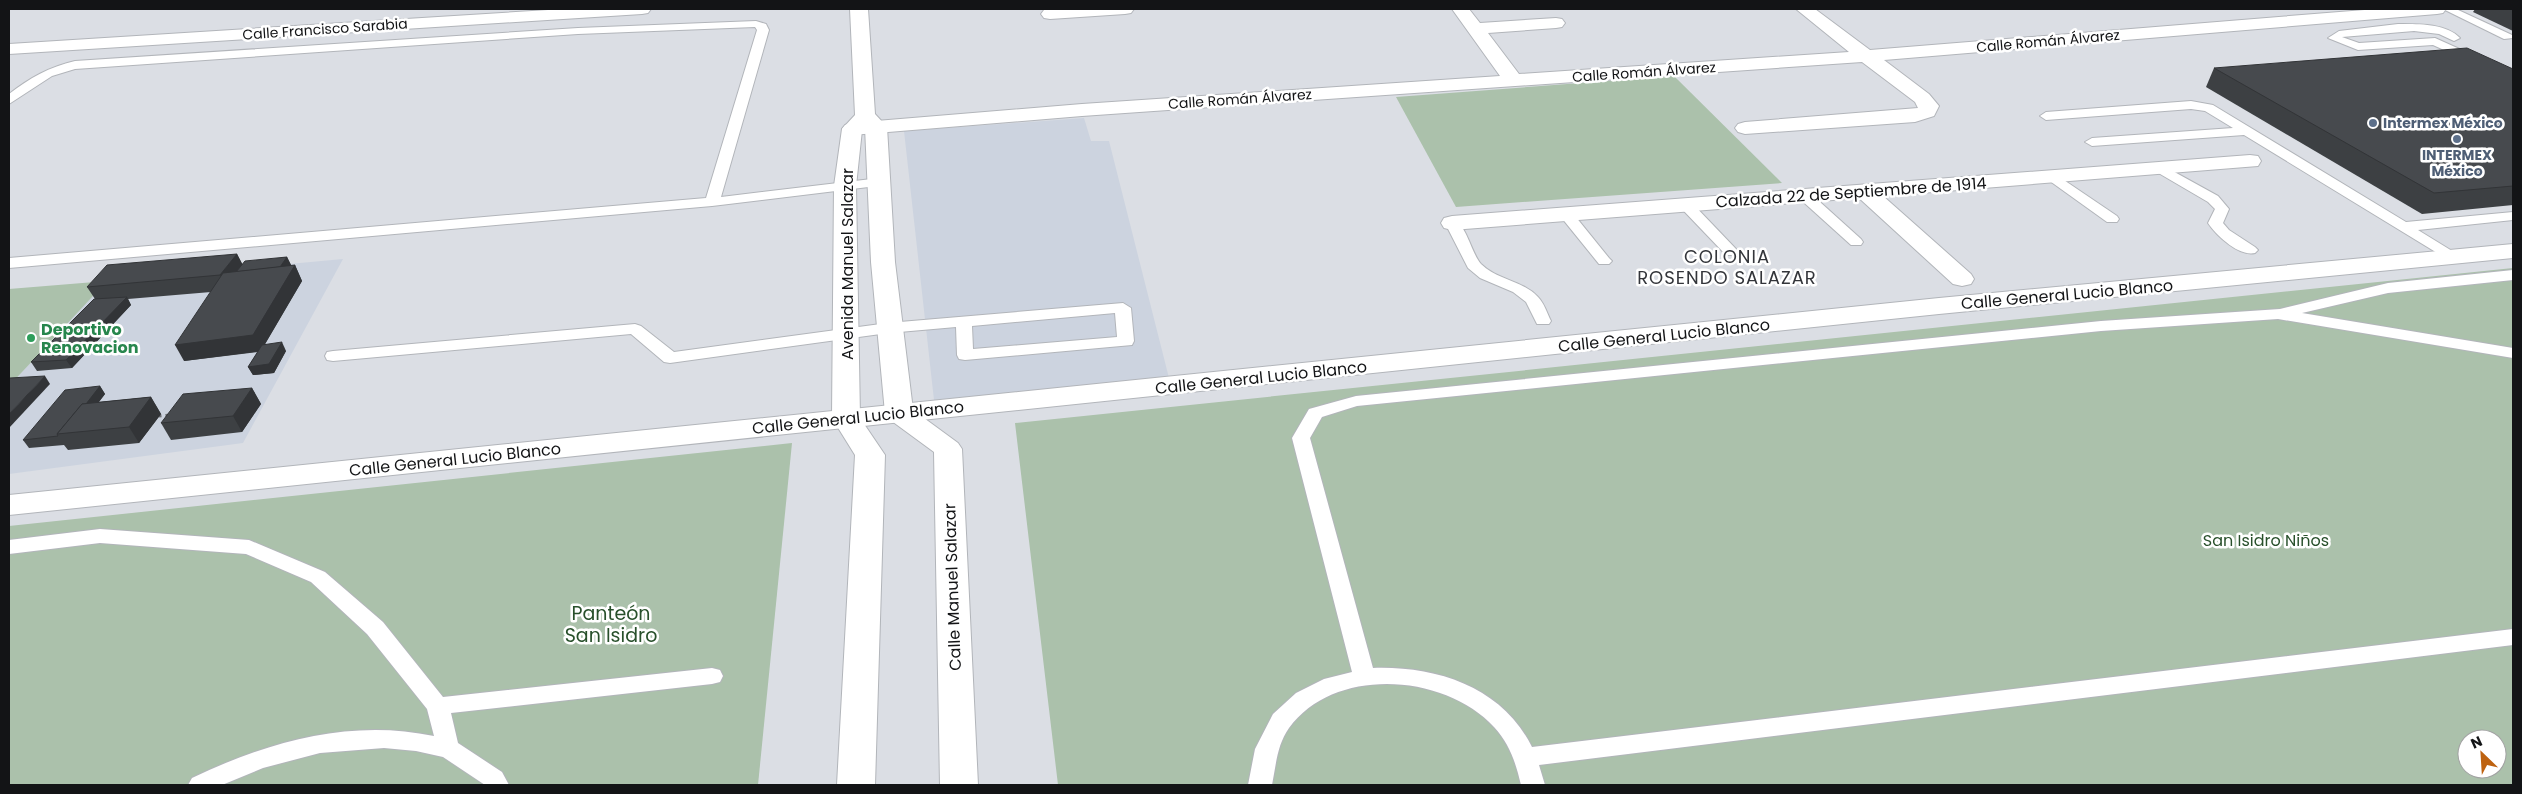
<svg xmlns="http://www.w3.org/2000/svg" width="2522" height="794" font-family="Poppins,sans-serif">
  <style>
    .built { fill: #ccd3df }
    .green { fill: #abc1ab; fill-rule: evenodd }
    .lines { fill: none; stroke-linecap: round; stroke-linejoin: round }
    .lane-casing { stroke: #b2b5ba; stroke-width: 2 }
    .street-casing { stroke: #b2b5ba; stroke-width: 2 }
    .secondary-casing { stroke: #b2b5ba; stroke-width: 2 }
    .path { stroke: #6e7074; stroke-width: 3; stroke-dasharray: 2.5 4; stroke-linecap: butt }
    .lane { fill: #fff; fill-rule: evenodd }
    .street { fill: #fff; fill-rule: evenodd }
    .secondary { fill: #fff; fill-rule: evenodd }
    .wall { fill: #3d4043 }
    .shaded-wall { fill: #323437 }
    .building { fill: #474a4e; stroke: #323437 }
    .service-dot { fill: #5c6f8a; stroke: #fff; stroke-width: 2 }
    .leisure-dot { fill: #2e9e5b; stroke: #fff; stroke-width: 2 }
    .labels { text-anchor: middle; stroke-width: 5; stroke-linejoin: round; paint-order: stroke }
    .far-street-label { font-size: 14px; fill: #131416; stroke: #fff }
    .far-service-label { font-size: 14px; font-weight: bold; fill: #4e5e75; stroke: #fff; text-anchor: start }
    .street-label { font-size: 16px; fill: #131416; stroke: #fff }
    .leisure-label { font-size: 16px; font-weight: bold; fill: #27864d; stroke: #fff; text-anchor: start }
    .park-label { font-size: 16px; fill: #28502b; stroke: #fff }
    .neighbourhood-label { font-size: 18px; letter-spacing: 1px; fill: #33353a; stroke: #fff }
    .near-park-label { font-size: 19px; fill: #28502b; stroke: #fff }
  </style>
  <rect width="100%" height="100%" fill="#dbdee4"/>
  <g class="built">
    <path d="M1084,118L1091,141H1109L1169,378L934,400L904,131Z"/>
    <path d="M343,259L243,443L9,474V386L107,281Z"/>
  </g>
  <g class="green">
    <path d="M1674,76L1782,183L1456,207L1396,97Z"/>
    <path d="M2513,268V785H1058L1015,423ZM2467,739H2497V769H2467Z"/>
    <path d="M107,281L9,386V289Z"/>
    <path d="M792,443L758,785H9V526Z"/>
  </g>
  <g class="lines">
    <defs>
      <g id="lane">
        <path d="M2443,9H2456L2512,35L2513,38L2504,39Z"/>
        <path d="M756,21L766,24L769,30L721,197L880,178L885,179L887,182L885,185L712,206L9,268V258L706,198L757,30L755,27L578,34L75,69L52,76L9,104V94C30,78 49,67 75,61L578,28Z"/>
        <path d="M2398,24C2417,24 2446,23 2460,38L2454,41L2439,34L2414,31L2342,37L2359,43L2435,38L2513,73V81L2433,45L2358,50L2328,38L2339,31Z"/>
        <path d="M2191,101L2213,105L2406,222L2513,212V220L2418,230L2457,254L2460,257L2452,262L2244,135L2092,146L2085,142L2092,138L2233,128L2205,111L2191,109L2046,120L2040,116L2046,112Z"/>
        <path d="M2160,164L2218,196L2229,209L2223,223L2229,230L2255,247L2258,250L2255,253C2239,257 2216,235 2208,223L2215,209L2208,202L2155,171L2153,168L2155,165Z"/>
        <path d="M2052,172L2117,216L2119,219L2117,222H2107L2047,179L2045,176Z"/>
        <path d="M1805,192L1810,193L1861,239L1863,242L1861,245H1851L1800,199L1798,196L1800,193Z"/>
        <path d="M1686,201L1691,202L1736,249L1739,252L1736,255H1726L1681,208L1679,205L1681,202Z"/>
        <path d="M1566,210L1571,211L1609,258L1612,261L1609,264H1599L1561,217L1559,214L1561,211Z"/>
        <path d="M1452,219C1466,222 1471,253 1481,264C1497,280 1522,280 1538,297C1544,303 1547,313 1551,321L1549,324H1537L1526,302L1513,292L1480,278L1468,268L1445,223Z"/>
        <path d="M2513,270V280L2388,293L2302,313L2513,348V358L2278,319L2101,331L1357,406L1322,417L1310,438L1373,668C1437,666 1502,687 1532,747L2513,629V645L1539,765L1545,785H1521C1516,764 1510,744 1494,727C1446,674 1335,665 1289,728C1277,745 1276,765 1272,785H1248L1255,749L1273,714L1296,693L1324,679L1352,672L1292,438L1309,409L1356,396L2101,321L2280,309L2388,283Z"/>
        <path d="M1123,303L1131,308L1134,341L1132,345L965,360L959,359L957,355L956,327L888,333L670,363L664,362L631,334L333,361L327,360L325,356L327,352L333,351L635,324L641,326L674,352L888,323ZM1115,313L1117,337L973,349L972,326Z"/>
        <path d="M100,529L249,540L325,572L383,622L443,697L712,668L720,670L723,676L720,682L712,684L451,713L458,743L502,772L509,785H485L443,757L416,751L384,748L320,753L263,768L222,785H188L192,778C267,742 350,718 434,736L427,709L367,634L311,582L246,554L100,543L9,554V540Z"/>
      </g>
      <g id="street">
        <path d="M564,9H651L648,13L642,14L9,54V44Z"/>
        <path d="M1050,9H1134L1131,13L1125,14L1050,19L1044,18L1041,14L1044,10Z"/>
        <path d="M1452,9H1469L1480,23L1556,18L1562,19L1565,23L1562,27L1556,28L1488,33L1519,74L1849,52L1796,9H1815L1870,50L2377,9H2446L2443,13L2437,14L1884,60L1929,94L1939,106L1934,116L1915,122L1745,134L1738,132L1735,128L1738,124L1745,122L1918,108L1915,102L1862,62L1082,116L852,135L845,133L842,129L845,125L852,123L1082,104L1500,76Z"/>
        <path d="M2250,155L2258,156L2261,161L2258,166L1883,196L1971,274L1974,279L1971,284L1962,286L1953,284L1859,198L1452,230L1444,228L1441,223L1444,218L1452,216Z"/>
        <path d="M2513,244V258L1939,314L9,515V495L1939,298Z"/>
      </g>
      <path id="secondary" d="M850,9H868L875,114L887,127L895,262L913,410L958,443L962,449L978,785H940L934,452L889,419L885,413L871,262L865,127L862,130L856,186L860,418L885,455L875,785H837L855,455L832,418L834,186L842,129L855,115Z"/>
    </defs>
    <use href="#lane" class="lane-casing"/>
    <use href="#street" class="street-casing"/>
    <use href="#secondary" class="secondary-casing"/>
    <path class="path" d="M159,416L170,415"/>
    <use href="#lane" class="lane"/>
    <use href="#street" class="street"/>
    <use href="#secondary" class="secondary"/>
  </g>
  <g class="wall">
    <path d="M2475,9H2513V31L2473,12Z"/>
    <path d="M2214,68L2513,69V205L2422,214L2206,87Z"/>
    <path d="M237,254L242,264L287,257L291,265L290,266L295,265L302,281L265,344L286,351L274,373L253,375L248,367L258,352L184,361L211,292L128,299L131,305L72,368L37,371L31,362L95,299L87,287Z"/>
    <path d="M100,386L105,394L99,402L151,397L161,414L139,443L68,450L64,445L29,448L23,440Z"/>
    <path d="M252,388L261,404L242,432L171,440L161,423Z"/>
  </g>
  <g class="shaded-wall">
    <path d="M237,254L245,269L228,290L220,275Z"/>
    <path d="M287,257L291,265L282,278L278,270Z"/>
    <path d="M295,265L302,281L261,351L184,361L175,345Z"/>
    <path d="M127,297L131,305L72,368L66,360Z"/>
    <path d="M282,342L286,351L274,373L253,375L248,367Z"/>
    <path d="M45,376L50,384L9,428V414Z"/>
    <path d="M100,386L105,394L75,432L62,433Z"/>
    <path d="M252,388L261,404L242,432L233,416Z"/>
    <path d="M151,397L161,414L139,443L129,427Z"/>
  </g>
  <g class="building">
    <path d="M2467,48L2513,69V186L2434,193L2214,68Z"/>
    <path d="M237,254L220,275L87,287L107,265Z"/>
    <path d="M287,257L280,267L236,272L245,261Z"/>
    <path d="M295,265L253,335L175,345L223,273Z"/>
    <path d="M127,297L66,360L31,362L94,299Z"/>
    <path d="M282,342L269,364L248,367L262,345Z"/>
    <path d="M45,376L9,414V379L10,378Z"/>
    <path d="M100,386L86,404H82L57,434L58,436L23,440L65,390Z"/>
    <path d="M252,388L233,416L161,423L183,394Z"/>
    <path d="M151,397L129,427L57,434L82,404Z"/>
  </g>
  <g class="service-dot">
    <circle cx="2373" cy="123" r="5"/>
    <circle cx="2457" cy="139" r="5"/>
  </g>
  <circle class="leisure-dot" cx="31" cy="338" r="5"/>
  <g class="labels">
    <g class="far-street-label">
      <text transform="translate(325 29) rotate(-4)" y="5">Calle Francisco Sarabia</text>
      <text transform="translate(2048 41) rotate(-5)" y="5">Calle Román Álvarez</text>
      <text transform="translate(1644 72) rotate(-4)" y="5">Calle Román Álvarez</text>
      <text transform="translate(1240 99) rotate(-4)" y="5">Calle Román Álvarez</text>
    </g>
    <g class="far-service-label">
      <text x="2383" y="128">Intermex México</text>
      <text x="2457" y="160" text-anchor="middle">INTERMEX<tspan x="2457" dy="16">México</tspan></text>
    </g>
    <g class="street-label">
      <text transform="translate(1851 192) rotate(-4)" y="6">Calzada 22 de Septiembre de 1914</text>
      <text transform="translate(847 264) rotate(-90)" y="6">Avenida Manuel Salazar</text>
      <text transform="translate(2067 294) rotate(-5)" y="6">Calle General Lucio Blanco</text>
      <text transform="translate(1664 335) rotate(-6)" y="6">Calle General Lucio Blanco</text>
      <text transform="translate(1261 377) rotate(-6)" y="6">Calle General Lucio Blanco</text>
      <text transform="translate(858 417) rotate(-6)" y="6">Calle General Lucio Blanco</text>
      <text transform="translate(455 459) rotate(-6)" y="6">Calle General Lucio Blanco</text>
      <text transform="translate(952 587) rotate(-92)" y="6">Calle Manuel Salazar</text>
    </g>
    <g class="leisure-label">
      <text x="41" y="335">Deportivo<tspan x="41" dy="18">Renovacion</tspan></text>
    </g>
    <g class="park-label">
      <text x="2266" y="546">San Isidro Niños</text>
    </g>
    <g class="neighbourhood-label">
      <text x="1727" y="263">COLONIA<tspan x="1727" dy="21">ROSENDO SALAZAR</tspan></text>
    </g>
    <g class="near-park-label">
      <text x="611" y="620">Panteón<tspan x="611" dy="22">San Isidro</tspan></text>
    </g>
  </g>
  <rect width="2522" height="794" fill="none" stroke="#131416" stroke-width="20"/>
  <g transform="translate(2482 754) rotate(335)"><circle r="24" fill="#ffffff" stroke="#a1a1a2"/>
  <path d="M0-4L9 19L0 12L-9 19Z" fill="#be6210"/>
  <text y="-8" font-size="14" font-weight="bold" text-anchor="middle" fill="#131416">N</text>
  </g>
</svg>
